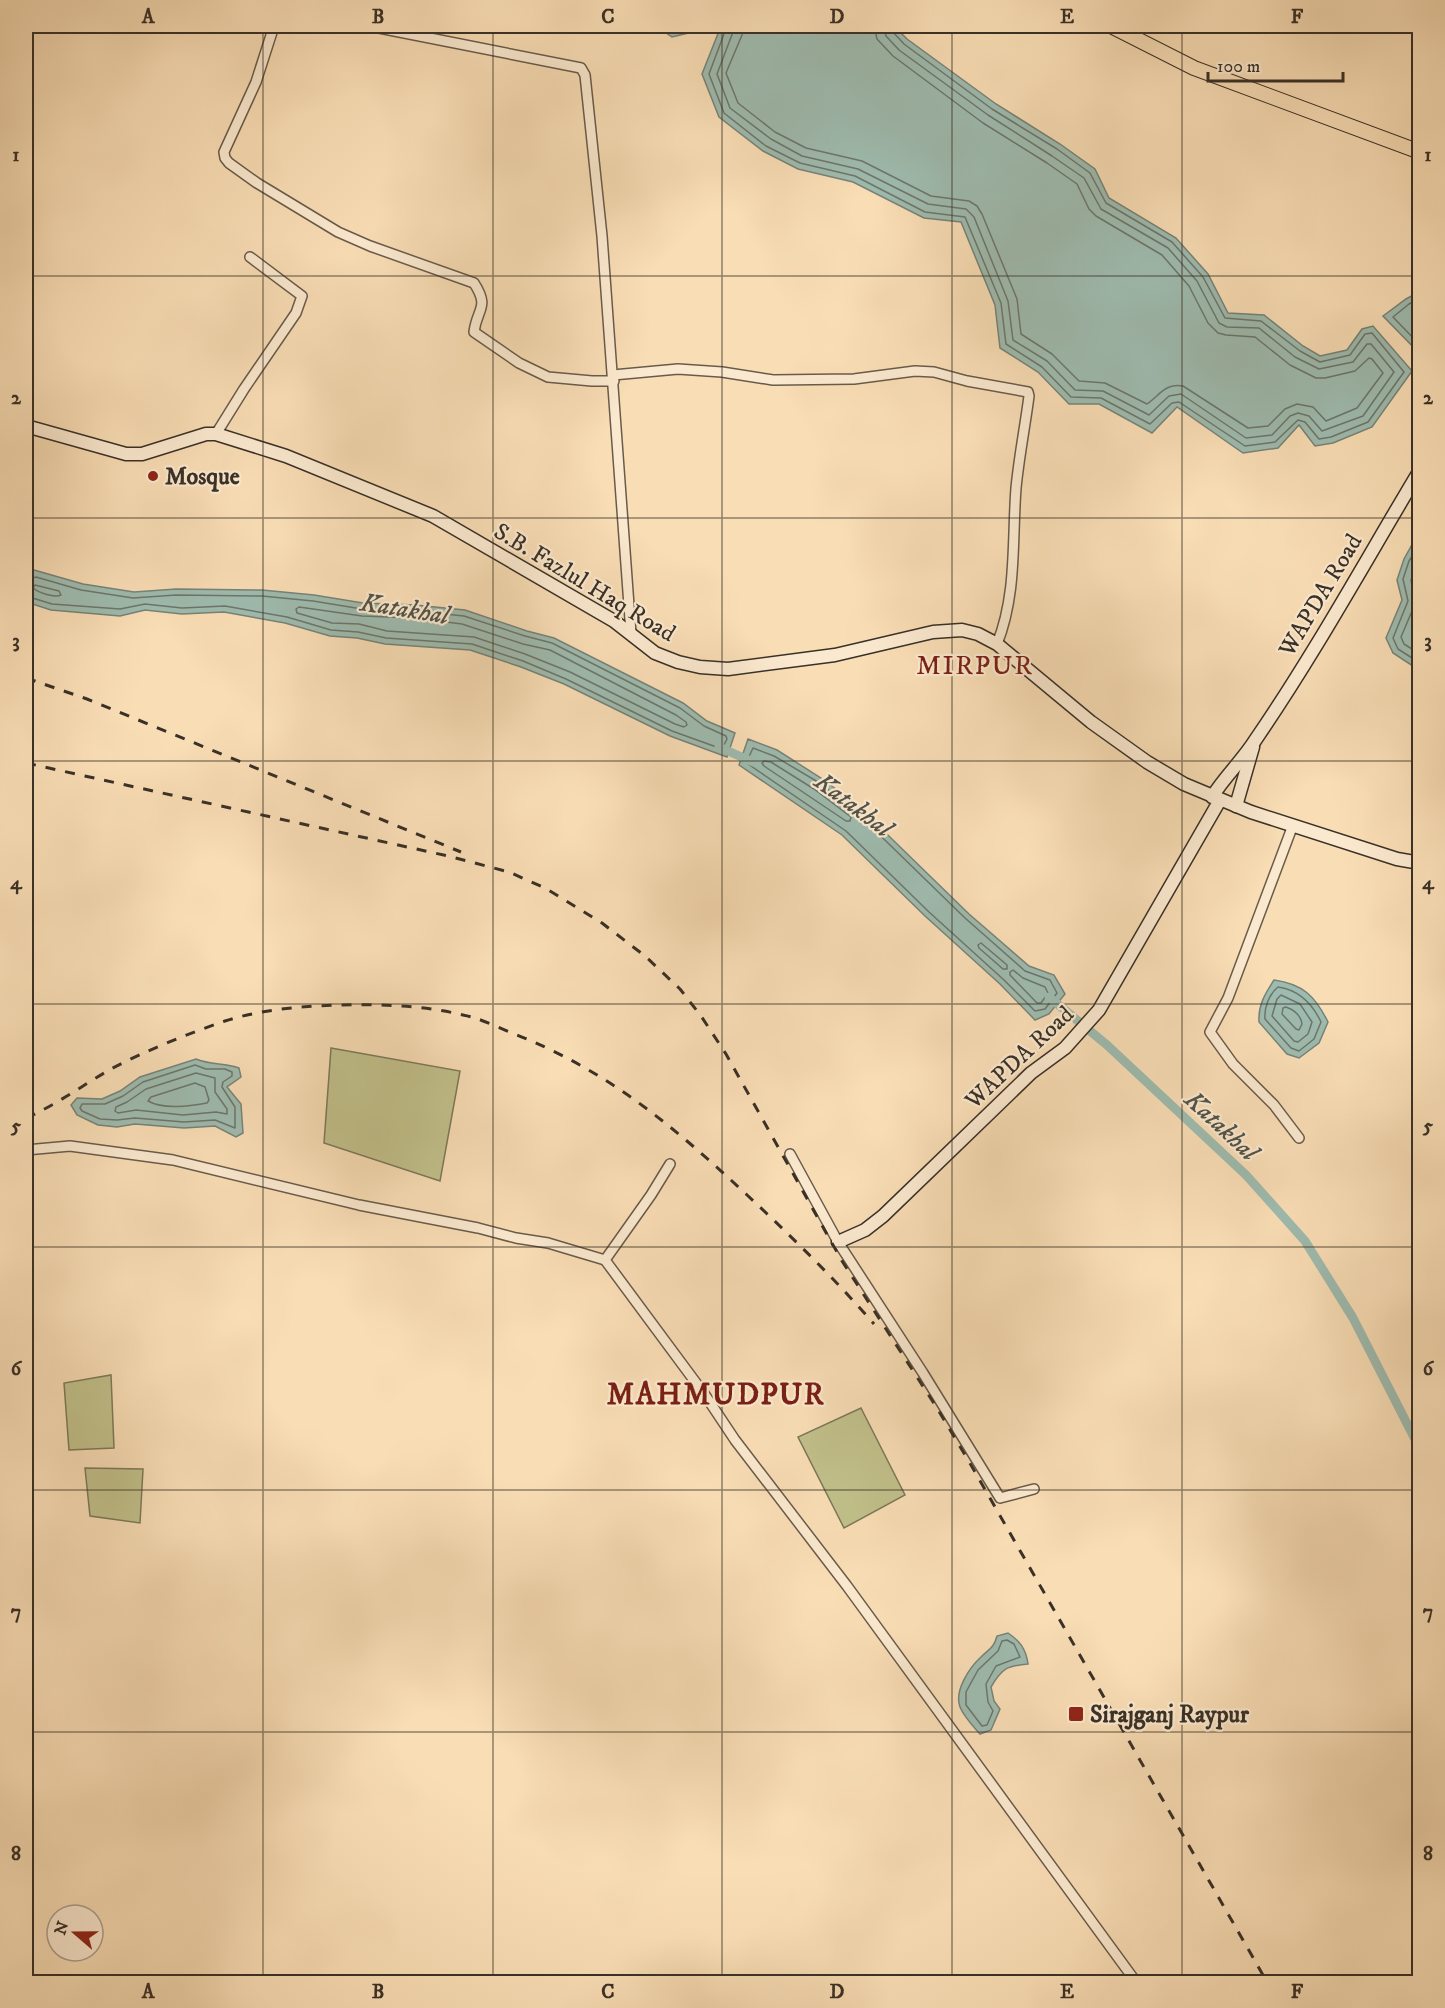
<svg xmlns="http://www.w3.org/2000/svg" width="1445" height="2008" font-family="'IM FELL DW Pica',serif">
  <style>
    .green { fill: #c1c08b; stroke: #7d7859; stroke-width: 1.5 }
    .water { fill: #9ebbaf; stroke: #768379; stroke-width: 1.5 }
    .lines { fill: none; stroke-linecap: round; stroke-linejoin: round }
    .shore { stroke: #6c766b; stroke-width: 1.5 }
    .canal { stroke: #9ebbaf; stroke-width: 9 }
    .street-casing { stroke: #695b4a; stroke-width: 12 }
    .secondary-casing { stroke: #393027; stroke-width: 15 }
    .primary-casing { stroke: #393027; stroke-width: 16 }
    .street { stroke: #fbe9cf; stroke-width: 9 }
    .secondary { stroke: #fbe9cf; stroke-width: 12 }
    .primary { stroke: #f9ddb5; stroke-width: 14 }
    .rail { stroke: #393027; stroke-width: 3; stroke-dasharray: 10 10; stroke-linecap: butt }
    .grid { fill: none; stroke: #393027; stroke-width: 1.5; stroke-opacity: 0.55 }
    .poi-dot { fill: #8f2418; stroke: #fbe9cf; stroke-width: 2 }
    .labels { text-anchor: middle; stroke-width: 4.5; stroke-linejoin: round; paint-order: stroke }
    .poi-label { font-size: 24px; font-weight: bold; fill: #393027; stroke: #fbe9cf; text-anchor: start }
    .street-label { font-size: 24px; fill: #393027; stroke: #fbe9cf }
    .water-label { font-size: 26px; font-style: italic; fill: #525349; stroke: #fbe9cf }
    .quarter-label { font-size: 27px; letter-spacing: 1.5px; fill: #7a1f14; stroke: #fbe9cf }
    .district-label { font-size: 30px; font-weight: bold; letter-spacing: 1.5px; fill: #7a1f14; stroke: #fbe9cf }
    .neatline { fill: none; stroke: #393027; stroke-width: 2 }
    .grid-label { font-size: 20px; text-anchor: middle; font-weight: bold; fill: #393027 }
  </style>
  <rect width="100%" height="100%" fill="#f9ddb5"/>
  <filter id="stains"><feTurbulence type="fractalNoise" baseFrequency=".00333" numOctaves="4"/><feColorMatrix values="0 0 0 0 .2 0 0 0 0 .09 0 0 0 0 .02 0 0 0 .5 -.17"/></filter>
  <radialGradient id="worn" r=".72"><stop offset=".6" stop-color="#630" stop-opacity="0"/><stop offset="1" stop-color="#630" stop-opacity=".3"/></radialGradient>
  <g class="green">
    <path d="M331,1048L460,1071L440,1181L324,1143Z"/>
    <path d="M111,1375L114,1448L69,1450L64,1383Z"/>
    <path d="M861,1408L905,1495L844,1528L798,1437Z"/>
    <path d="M85,1468L143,1469L140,1523L90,1516Z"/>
  </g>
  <g class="water">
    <path d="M656,26H704L701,30L672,37Z"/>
    <path d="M721,26H894L907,39L996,104L1060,144L1095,169L1109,198L1176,238L1208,274L1228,313L1264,315L1303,346L1320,356L1347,350L1362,329L1373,326L1412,371L1372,427L1333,443L1315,446L1299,425L1278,448L1243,453L1177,407L1152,433L1099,404H1069L1038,372L1000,348L995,305L961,222L924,218L853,182L798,169L763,151L719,117L702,74Z"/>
    <path d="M1419,292V353L1383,316L1406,299Z"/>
    <path d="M1419,532V670L1393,653L1386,638L1402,600L1397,580L1404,559Z"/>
    <path d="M34,570L83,584L134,592L176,589L262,590L314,595L363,603L415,605L465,610L527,631L554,638L683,703L707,721L735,733L727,757L670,736L564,684L521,667L470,650L385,644L357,638L330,636L285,623L224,612L182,614L145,610L120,616L51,610L26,602V575Z"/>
    <path d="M748,739L777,750L821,778L856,804L969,914L1029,966L1054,975L1065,994L1049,1014L1035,1020L1000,984L925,916L842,835L739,765Z"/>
    <path d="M1274,980C1303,984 1315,996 1328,1022L1319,1043L1299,1058L1287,1054L1259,1022C1258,1005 1265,994 1274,980Z"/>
    <path d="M196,1059C210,1065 224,1063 239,1068L241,1077L227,1087L241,1104L243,1133L236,1137L215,1126L184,1128L135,1124L117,1127L98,1125L77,1115L71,1105L77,1098L102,1099L120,1091L140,1077Z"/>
    <path d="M1008,1633C1020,1641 1026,1649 1028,1664C1007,1666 1002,1668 991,1687L994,1701L1000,1709L991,1730L980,1734C973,1726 964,1717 960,1707C954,1691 969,1668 981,1657C989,1649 994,1648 997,1636Z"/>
  </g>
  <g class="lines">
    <g class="shore">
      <path d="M727,26L709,74L724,113L766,146L800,163L855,176L925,212L965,217L1001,303L1006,344L1042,367L1071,397L1101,398L1150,424L1172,403L1179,402L1245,446L1275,442L1298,420L1305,422L1319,439L1331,437L1368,422L1404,372L1372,333L1365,334L1350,355L1320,362L1300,351L1261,321L1225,318L1203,277L1172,242L1106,203L1090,173L1057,149L992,109L904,44L892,31L890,26"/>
      <path d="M734,26L733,32L717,74L730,108L771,139L802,156L858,169L928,204L966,209L974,217L1008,301L1013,340L1047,361L1075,390L1103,391L1149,415L1169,396L1181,394L1246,438L1272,435L1290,416L1298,413L1309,416L1322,431L1363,416L1394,372L1371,344H1367L1353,362L1319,369L1295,357L1259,328L1227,327L1219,323L1197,281L1168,248L1101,209L1084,178L1052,156L988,115L899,50L886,36L883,26"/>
      <path d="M743,26L742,35L726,73L738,103L775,132L806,148L862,161L931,196L969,201L977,206L982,214L1017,299L1021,334L1052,354L1079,381L1105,383L1147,404C1160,395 1165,383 1183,386L1248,428L1268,426L1285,409L1297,404L1313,407L1326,421L1357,408L1383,373L1372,359L1369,358L1355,371L1325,378H1316L1290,365L1255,337L1226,335L1218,333L1208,323L1189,286L1162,255L1096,216L1089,209L1077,184L1047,163L983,123L893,56L877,39L874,26"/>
      <path d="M1420,298L1409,304L1393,317L1420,345"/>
      <path d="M1420,544L1409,561L1403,579L1408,601L1393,638L1398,649L1420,663"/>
      <path d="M1420,559L1411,580L1415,604L1401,637L1404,644L1420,654"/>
      <path d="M26,580L36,577L81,590L133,598L176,595L262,596L313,601L362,609L415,611L464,616L525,636L552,643L680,708L704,726L726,736L727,739L722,749L672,731L566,679L523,661L472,644L386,638L358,632L331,630L287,617L225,606L182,608L145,604L120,609L52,604L26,596"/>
      <path d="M35,585L59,591L61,595C54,598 39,593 33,588Z"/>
      <path d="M299,607L362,616L414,618L462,624L523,644L550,650L676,715L686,722L687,725L684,727L675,724L570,672L525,654L474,637L387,631L359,624L332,623L297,613L296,609Z"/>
      <path d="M753,748L774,756L818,782L852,808L965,918L1025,971L1050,980L1057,993L1045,1009L1035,1011L1004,980L929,912L846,831L748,764L747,761Z"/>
      <path d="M764,761L771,762L814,789L847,814L851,817L850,821H846L764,766L762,763Z"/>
      <path d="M981,943L1007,965V969H1003L979,948L978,945Z"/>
      <path d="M1013,970L1023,978L1045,987L1048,993L1041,1003H1037L1010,975V972Z"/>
      <path d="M1278,987C1299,990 1312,1003 1321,1022L1314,1039L1299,1051L1291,1048L1265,1019C1264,1008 1269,994 1278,987Z"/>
      <path d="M1281,995L1300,1004L1312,1022L1308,1034L1298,1042L1294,1041L1272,1016L1277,999Z"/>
      <path d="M1286,1007C1294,1010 1301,1016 1302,1024L1299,1030L1296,1029L1282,1014L1283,1008Z"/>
      <path d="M195,1065L206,1069H225L232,1072V1076L223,1082L222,1087L235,1107V1128L215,1120L184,1122L135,1118L117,1120L100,1119L82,1111L80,1108L82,1104H105L123,1096L143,1082Z"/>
      <path d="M196,1073L215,1078V1092L227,1109V1114L216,1112L183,1115L136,1110L118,1113L115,1111L116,1107L127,1102L146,1089Z"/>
      <path d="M195,1083L205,1087L209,1100L207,1103C190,1106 164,1110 148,1101L151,1097Z"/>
      <path d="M1007,1640L1014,1644L1020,1657L996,1666L986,1684L988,1702L993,1711L987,1725L982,1726L966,1705V1692L978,1670L998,1651L1002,1641Z"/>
    </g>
    <g class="canal">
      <path d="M719,747L753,762"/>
      <path d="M1049,997L1107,1045L1246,1175L1305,1241L1353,1318L1420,1449"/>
    </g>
    <defs>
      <g id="street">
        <path d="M274,26L256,82L224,152L225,158L229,163L257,183L338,232L370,246L474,283C490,308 477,308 474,332L519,363L548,377L592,381H614"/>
        <path d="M369,26L581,68L585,75L602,236L631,633"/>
        <path d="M613,375L678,369L722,372L773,380L854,379L915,371L934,372L967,381L1028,392L1029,396C1025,427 1019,457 1016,488C1012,541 1017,594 997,644"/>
        <path d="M216,434L244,389L296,313L302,296L250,257"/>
        <path d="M1293,825L1228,998L1210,1032L1233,1064L1274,1105L1299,1138"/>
        <path d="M26,1150L70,1146L173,1160L359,1205L478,1228L516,1238L548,1243L605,1260"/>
        <path d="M790,1154L838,1242L923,1373L1000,1498L1034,1489"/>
        <path d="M670,1164L651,1195L605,1260L705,1395L735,1440L847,1586L1136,1982"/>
      </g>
      <g id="secondary">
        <path d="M26,426L126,454H142L206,434H216L286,456L433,516L614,621L655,653L678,662L700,667L728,669L835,655L933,632L962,630L978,634L997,644L1091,722L1147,762L1184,784L1251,812L1397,859L1420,863"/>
        <path d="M1212,797C1225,776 1243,760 1256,739C1315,653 1366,560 1420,470"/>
        <path d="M1236,806L1253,747"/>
        <path d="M838,1242L865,1230L883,1216L1031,1073L1065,1048L1099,1010L1220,800"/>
      </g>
      <path id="primary" d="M1111,26L1194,68L1420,152"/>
    </defs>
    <use href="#street" class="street-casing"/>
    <use href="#secondary" class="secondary-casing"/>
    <use href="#primary" class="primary-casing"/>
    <use href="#street" class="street"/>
    <use href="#secondary" class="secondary"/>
    <use href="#primary" class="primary"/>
    <g class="rail">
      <path d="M26,678L87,699L461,852"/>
      <path d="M26,763L448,856L509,872L545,888L602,923L645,956L680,989L701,1016L726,1054L842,1261L937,1408L971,1465L1267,1982"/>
      <path d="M26,1118C56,1105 83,1085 111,1069C147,1050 187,1034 225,1021C263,1009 303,1006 342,1005C387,1004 432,1006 475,1018C487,1022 500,1028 512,1033C607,1070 672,1125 746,1194C791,1236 834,1278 874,1324"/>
    </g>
  </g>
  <path class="grid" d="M263,26V1982M493,26V1982M722,26V1982M952,26V1982M1182,26V1982M26,276H1420M26,518H1420M26,761H1420M26,1004H1420M26,1247H1420M26,1490H1420M26,1732H1420"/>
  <g class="poi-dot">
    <circle cx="153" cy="476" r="6"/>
    <rect x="1068" y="1706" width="16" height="16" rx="3"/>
  </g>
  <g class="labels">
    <g class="poi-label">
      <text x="165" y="484">Mosque</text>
      <text x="1090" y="1722">Sirajganj Raypur</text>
    </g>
    <g class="street-label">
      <text transform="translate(585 582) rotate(31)" y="8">S.B. Fazlul Haq Road</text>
      <text transform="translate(1320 595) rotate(-59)" y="8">WAPDA Road</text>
      <text transform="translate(1019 1057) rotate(-43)" y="8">WAPDA Road</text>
    </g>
    <g class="water-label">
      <text transform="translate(405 608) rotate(9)" y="9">Katakhal</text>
      <text transform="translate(854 804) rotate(37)" y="9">Katakhal</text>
      <text transform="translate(1222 1125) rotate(43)" y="9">Katakhal</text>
    </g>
    <g class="quarter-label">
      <text x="975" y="674">MIRPUR</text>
    </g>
    <g class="district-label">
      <text x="716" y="1404">MAHMUDPUR</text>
    </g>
  </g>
  <rect width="1445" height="2008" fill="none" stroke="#f9ddb5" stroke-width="66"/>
  <g transform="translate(75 1933) rotate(290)"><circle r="28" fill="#fbe9cf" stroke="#ad9f8c" stroke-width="1.5"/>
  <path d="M0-4.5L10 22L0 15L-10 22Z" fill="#8f2418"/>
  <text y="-9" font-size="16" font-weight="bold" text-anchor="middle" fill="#393027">N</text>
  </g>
  <path d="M1208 72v9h135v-9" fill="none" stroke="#393027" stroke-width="3"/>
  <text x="1217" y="72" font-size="18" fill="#393027" stroke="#fbe9cf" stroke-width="4.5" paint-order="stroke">100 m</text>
  <rect x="33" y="33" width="1379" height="1942" class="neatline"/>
  <g class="grid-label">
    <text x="148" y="23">A</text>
    <text x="378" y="23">B</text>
    <text x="608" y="23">C</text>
    <text x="837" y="23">D</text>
    <text x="1067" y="23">E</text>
    <text x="1297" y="23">F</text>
    <text x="16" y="161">1</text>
    <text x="1428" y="161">1</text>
    <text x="16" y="404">2</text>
    <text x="1428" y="404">2</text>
    <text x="16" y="647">3</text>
    <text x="1428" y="647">3</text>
    <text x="16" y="889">4</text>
    <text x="1428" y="889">4</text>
    <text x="16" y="1132">5</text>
    <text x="1428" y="1132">5</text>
    <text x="16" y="1375">6</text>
    <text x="1428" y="1375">6</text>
    <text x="16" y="1618">7</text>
    <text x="1428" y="1618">7</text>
    <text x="16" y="1860">8</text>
    <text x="1428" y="1860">8</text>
    <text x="148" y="1998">A</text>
    <text x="378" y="1998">B</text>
    <text x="608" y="1998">C</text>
    <text x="837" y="1998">D</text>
    <text x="1067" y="1998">E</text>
    <text x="1297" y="1998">F</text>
  </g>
  <rect width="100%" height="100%" filter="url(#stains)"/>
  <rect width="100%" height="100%" fill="url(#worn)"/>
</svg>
